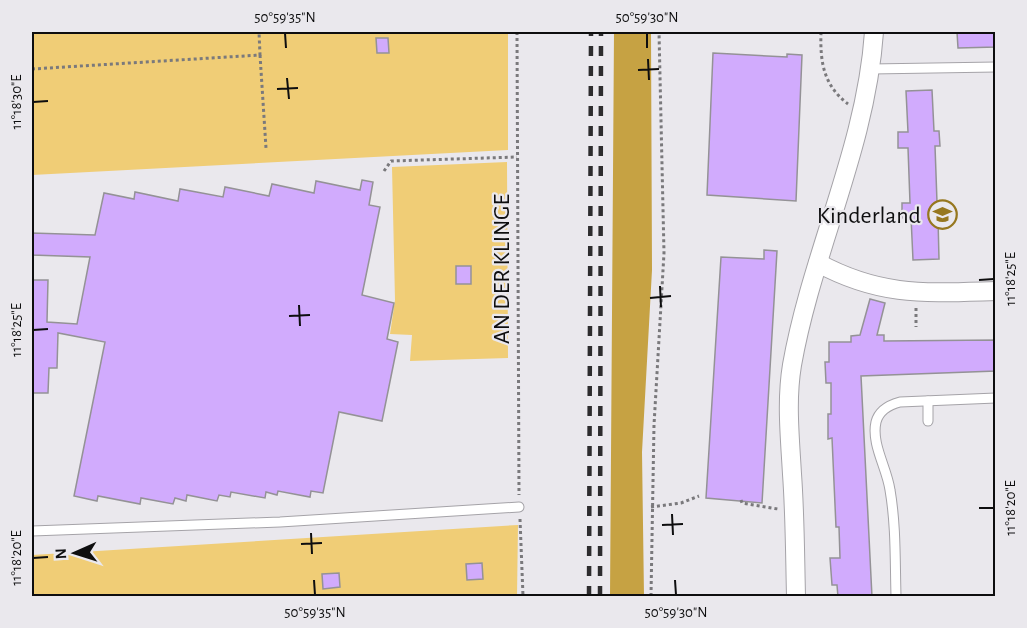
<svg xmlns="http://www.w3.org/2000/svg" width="1027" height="628" font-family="'Alegreya Sans',sans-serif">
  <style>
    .green { fill: #f0cd76 }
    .forest { fill: #c6a243 }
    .building { fill: #d1abfd; stroke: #949296; stroke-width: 1.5 }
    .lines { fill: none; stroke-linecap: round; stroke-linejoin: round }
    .service-casing { stroke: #a5a3a8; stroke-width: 11 }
    .minor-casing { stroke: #a5a3a8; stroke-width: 20 }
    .path { stroke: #7a797c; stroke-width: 3; stroke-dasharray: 3 3; stroke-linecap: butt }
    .service { stroke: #fff; stroke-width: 9 }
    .minor { stroke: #fff; stroke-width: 18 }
    .rail { stroke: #2d2c2e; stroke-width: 4.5; stroke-dasharray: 10 10; stroke-linecap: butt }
    .ticks { fill: none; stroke: #0e0e0f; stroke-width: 2 }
    .labels { text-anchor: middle; stroke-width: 4.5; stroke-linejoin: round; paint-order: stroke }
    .poi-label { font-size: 24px; fill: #0e0e0f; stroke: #eae8ed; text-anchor: end }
    .street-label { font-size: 24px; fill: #0e0e0f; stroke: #eae8ed }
    .neatline { fill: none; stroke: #0e0e0f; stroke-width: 2 }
    .ticks-label { font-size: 15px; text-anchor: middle; fill: #0e0e0f }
  </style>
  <rect width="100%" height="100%" fill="#eae8ed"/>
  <g class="green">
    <path d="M32,32H508V150L32,175Z"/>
    <path d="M507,162L508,358L410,361L412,335L390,334L395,300L392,167Z"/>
    <path d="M518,525L517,596H32V555Z"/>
  </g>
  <path class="forest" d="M614,32H651L652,270L642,452L644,596H610Z"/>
  <g class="building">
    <path d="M957,32H996V47L958,48Z"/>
    <path d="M376,38H388L389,53H377Z"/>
    <path d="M713,53L787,57V54L802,55L796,201L707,195Z"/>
    <path d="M932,90L934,131H939L940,146H935L937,202H941L942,218H938L939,259L913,260L911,217L902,218V203H910L908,148H898V132H908L906,91Z"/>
    <path d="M362,180L373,182L369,205L380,207L362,295L394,303L387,339L398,342L382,421L339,412L323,493L311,491L310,497L278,491L277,495L266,492L265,498L231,492L230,497L219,495L217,501L187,495L186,501L175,498L173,504L141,498L140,504L98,496L97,501L74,496L105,342L58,333L57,368H49L48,393H32V280H48L47,322L77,324L90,257L32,255V233L95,235L104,193L134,199L135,192L178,201L180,189L223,197L225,187L269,196L272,184L314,193L316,181L360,190Z"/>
    <path d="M764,250L777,251L762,503L706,498L721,257L764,259Z"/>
    <rect x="456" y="266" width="15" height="18"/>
    <path d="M870,299L885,303L877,335H884V341L996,340V371L861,376L872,597H838L837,585H832L830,558H840L839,527H836L832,438L828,439V414H831V383H826L825,362H829V342H851V336L860,335Z"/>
    <path d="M482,563L483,579L467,580L466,564Z"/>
    <path d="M339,573L340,587L323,589L322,574Z"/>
  </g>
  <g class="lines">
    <defs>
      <g id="service">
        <path d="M871,69L996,67"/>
        <path d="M928,401V421"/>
        <path d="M32,531L280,522L519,507"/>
        <path d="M896,596C895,561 896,525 890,490C887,468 871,444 876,422C879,410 889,405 900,402L996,398"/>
      </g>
      <g id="minor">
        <path d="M818,263C881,297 926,293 996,291"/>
        <path d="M796,596C795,556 795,515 792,474C790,438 786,401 792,365C812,252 866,148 874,32"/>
      </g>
    </defs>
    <use href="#service" class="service-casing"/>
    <use href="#minor" class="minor-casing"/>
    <g class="path">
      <path d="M517,32L519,495"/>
      <path d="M821,32C820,61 823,85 848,104"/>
      <path d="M847,32H860"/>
      <path d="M260,55L266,148"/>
      <path d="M32,69L260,55L259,32"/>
      <path d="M384,171L391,161L517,157"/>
      <path d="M916,308V327"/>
      <path d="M741,500L742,503L778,509"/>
      <path d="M651,507L681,503L699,496"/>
      <path d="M520,519L523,596"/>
      <path d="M651,596L654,425L664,253L659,32"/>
    </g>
    <use href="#service" class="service"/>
    <use href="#minor" class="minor"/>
    <g class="rail">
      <path d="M589,596L591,32"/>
      <path d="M600,596L601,32"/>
    </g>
  </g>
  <path class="ticks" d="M285,33L286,48M647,33V48M648,59L649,80M638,70L659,69M287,78L289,99M277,89L298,88M33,102L48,101M979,280L994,279M660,286L661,307M650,298L671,296M299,305L300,326M289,316L310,315M33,330L48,329M979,508H994M672,514L673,535M662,525L683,524M311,533L312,554M301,544L322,543M33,558L48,557M314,580L315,595M675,580L676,595"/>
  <defs>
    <symbol id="school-ring" viewBox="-11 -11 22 22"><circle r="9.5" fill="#eae8ed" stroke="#96771f" stroke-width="1.5"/><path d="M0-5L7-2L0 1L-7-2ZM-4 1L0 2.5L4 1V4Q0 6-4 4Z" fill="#96771f"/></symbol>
  </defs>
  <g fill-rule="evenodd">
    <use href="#school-ring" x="926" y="198" width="33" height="33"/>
  </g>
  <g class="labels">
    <g class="poi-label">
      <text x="921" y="223">Kinderland</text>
    </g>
    <g class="street-label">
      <text transform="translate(501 269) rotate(-90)" y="8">AN DER KLINGE</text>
    </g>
  </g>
  <rect width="1027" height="628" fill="none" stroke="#eae8ed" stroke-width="66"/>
  <g transform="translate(75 553) rotate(267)" stroke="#eae8ed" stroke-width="4.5" paint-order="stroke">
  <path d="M0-4.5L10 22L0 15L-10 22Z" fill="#0e0e0f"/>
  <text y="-9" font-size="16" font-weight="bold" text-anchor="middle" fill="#0e0e0f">N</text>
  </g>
  <rect x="33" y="33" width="961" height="562" class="neatline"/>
  <g class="ticks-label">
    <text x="285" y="22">50°59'35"N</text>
    <text x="647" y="22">50°59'30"N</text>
    <text transform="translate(16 102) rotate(-90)" y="5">11°18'30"E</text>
    <text transform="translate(1010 279) rotate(-90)" y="5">11°18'25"E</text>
    <text transform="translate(16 330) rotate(-90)" y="5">11°18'25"E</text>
    <text transform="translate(1010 508) rotate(-90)" y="5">11°18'20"E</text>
    <text transform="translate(16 558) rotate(-90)" y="5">11°18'20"E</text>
    <text x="315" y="617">50°59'35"N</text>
    <text x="676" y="617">50°59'30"N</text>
  </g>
</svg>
